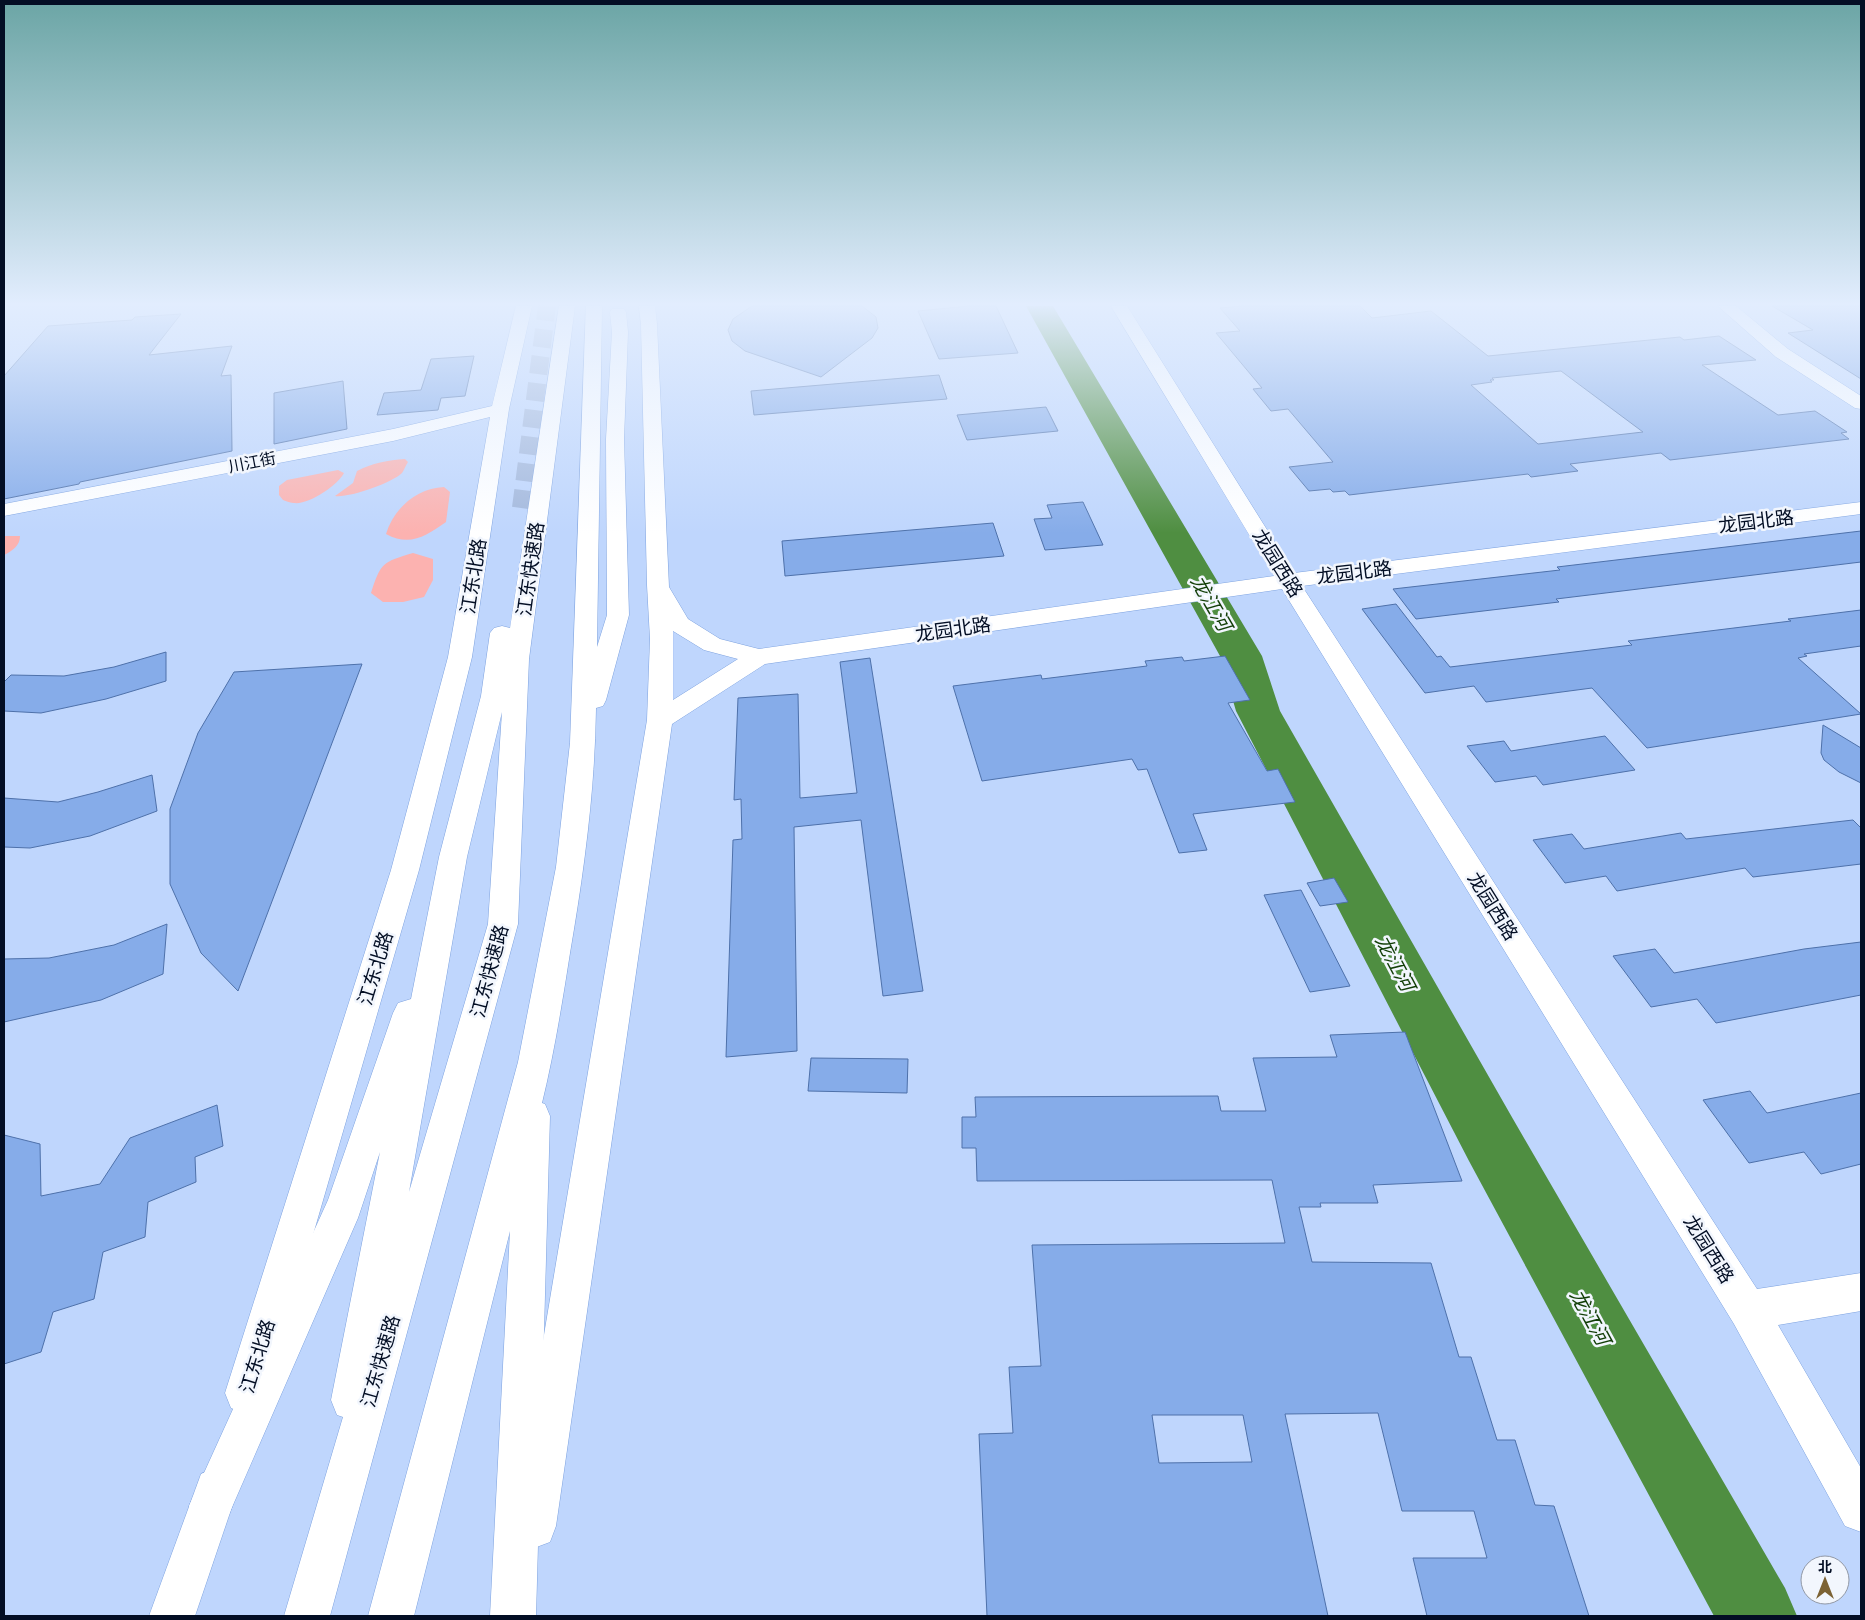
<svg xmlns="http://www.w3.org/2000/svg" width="1865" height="1620" font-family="'Alegreya Sans','Noto Sans SC',sans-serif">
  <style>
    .green { fill: #fcb2b0 }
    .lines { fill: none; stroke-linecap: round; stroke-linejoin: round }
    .river { fill: #4f8e41; fill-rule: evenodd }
    .building { fill: #86ace9; stroke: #4e71aa; fill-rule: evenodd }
    .highway-tunnel { stroke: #a3b8dc; stroke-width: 18; stroke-dasharray: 18 9; stroke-linecap: butt }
    .secondary-casing { stroke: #7da2df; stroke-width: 1 }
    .primary-casing { stroke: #7da2df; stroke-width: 1 }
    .highway-casing { stroke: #7da2df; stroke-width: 1 }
    .secondary { fill: #fff; fill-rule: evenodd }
    .primary { fill: #fff; fill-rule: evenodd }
    .highway { fill: #fff; fill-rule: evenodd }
    .labels { text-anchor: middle; stroke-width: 5; stroke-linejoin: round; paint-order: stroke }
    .far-street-label { font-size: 16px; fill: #030e24; stroke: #f2f6fd }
    .street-label { font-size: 19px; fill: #030e24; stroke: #f2f6fd }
    .water-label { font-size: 20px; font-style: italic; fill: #123e07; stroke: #f2f6fd }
  </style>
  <rect width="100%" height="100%" fill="#bfd6fd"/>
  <g class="green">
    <path d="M405,459L408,462C406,465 404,470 402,473C392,483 349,498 335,496L353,483L357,471C372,463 388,460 405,459Z"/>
    <path d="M338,470L344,473C338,485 309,505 294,503C291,503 286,501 283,500L279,495V486L287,480Z"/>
    <path d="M444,487L450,492L446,522C426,536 410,547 386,534C394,508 417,488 444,487Z"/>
    <path d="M4,536H20C20,546 12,551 4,555Z"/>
    <path d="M413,553L433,559V580L424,597L403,602H383L371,593C381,562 383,562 413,553Z"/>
  </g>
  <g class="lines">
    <path class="river" d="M1026,306H1053L1262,656L1280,711L1513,1119L1785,1588L1797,1616H1714L1469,1161L1236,711L1220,656Z"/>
  </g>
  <g class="building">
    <path d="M752,306H862L876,317L878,328L872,338L821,377L745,351L732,341L728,330L733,319Z"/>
    <path d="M969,306H996L1018,353L939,359L918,311Z"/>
    <path d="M1242,306H1360L1372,318L1431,311L1488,356L1680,337L1684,340L1719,336L1756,360L1702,365L1778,415L1815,411L1847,432L1841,433L1849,439L1670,460L1661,453L1570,464L1578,471L1531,477L1528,474L1349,495L1345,491L1333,492L1330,489L1309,491L1289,467L1333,462L1288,409L1271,411L1253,389L1262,388L1216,333L1240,331L1220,308ZM1561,371L1643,432L1538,444L1471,385L1492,382L1490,380H1494L1492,378Z"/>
    <path d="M1772,306H1861V379L1788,333L1813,330Z"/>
    <path d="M181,314L149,355L232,346L221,376L231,375L232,451L80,482L79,484L4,499V376L48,326L132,320L135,317Z"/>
    <path d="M474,356L465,396L441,398L438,410L377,415L384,393L421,390L431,359Z"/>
    <path d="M939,375L947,399L754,415L751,391Z"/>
    <path d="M343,381L347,429L274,444V393Z"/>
    <path d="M1046,407L1058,431L967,440L957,415Z"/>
    <path d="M1083,502L1103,545L1045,550L1034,519L1052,518L1047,505Z"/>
    <path d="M993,523L1004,556L785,576L782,541Z"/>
    <path d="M1861,531V562L1556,599L1559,602L1416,619L1393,589L1560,570L1557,567Z"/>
    <path d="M1396,604L1437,657L1441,656L1450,667L1632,645L1628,641L1791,621L1788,619L1861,610V646L1804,654L1807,656L1798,658L1861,714L1647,748L1592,688L1486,702L1474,686L1425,693L1362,609Z"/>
    <path d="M166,652V681L106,699L41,713L4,711V682L11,675L64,676L114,667Z"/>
    <path d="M1225,656L1250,700L1228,703L1267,771L1278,769L1295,802L1193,814L1207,850L1179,853L1147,769L1138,770L1132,759L982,781L953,686L1041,675L1042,679L1147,666L1145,661L1182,657L1184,661Z"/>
    <path d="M870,658L923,991L883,996L861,820L794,827L797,1051L726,1057L733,840L742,839L741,799L734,800L738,698L798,694L800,798L857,793L840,662Z"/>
    <path d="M362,664L238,991L201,953L170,884V809L198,733L234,672Z"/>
    <path d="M1823,725L1861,748V783L1839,772L1824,760L1821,753Z"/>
    <path d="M1605,736L1635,770L1543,785L1536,776L1495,782L1467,746L1504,741L1511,751Z"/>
    <path d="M152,775L157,811L90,836L30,848L4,847V798L58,802L98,792Z"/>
    <path d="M1853,820L1861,828V864L1753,877L1745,868L1617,891L1606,876L1565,883L1533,840L1572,834L1584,849L1681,833L1686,839Z"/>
    <path d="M1334,878L1348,902L1320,906L1307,883Z"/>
    <path d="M1301,890L1350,986L1310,992L1264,895Z"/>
    <path d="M167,924L163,974L101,1000L4,1022V959L49,958L114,945Z"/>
    <path d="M1861,942V995L1716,1023L1697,999L1651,1007L1613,956L1655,949L1674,973L1804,949Z"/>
    <path d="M1405,1032L1462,1181L1373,1185L1378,1203H1320L1321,1207H1299L1312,1262L1431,1263L1459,1357H1471L1497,1440H1515L1535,1505L1554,1506L1589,1616H1427L1413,1558H1487L1474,1511H1402L1378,1413L1285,1414L1328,1616H987L979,1434L1013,1433L1009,1367L1041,1366L1032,1245L1285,1243L1272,1180L977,1181L976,1148H962V1117H976L975,1097L1218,1096L1221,1111H1266L1253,1058L1337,1057L1330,1035ZM1152,1415H1243L1252,1462L1159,1463Z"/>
    <path d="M811,1058L908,1059L907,1093L808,1091Z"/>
    <path d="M1750,1091L1767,1113L1861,1093V1164L1821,1174L1804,1152L1749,1163L1703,1100Z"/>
    <path d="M217,1105L223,1146L195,1157L196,1182L148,1202L145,1237L103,1252L94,1299L53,1312L41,1352L4,1364V1135L40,1144L41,1196L100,1184L130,1138Z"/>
  </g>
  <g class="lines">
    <path class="highway-tunnel" d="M521,508L547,306"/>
    <defs>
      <g id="secondary">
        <path d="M516,306H532L509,409L472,657L419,870L267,1393L261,1408L246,1414L231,1408L225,1393L391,870L448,657L490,417L393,441L4,516V504L393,429L492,406Z"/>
        <path d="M1111,306H1127L1294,573L1861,502V514L1302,586L1757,1289L1861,1273V1311L1778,1325L1861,1468V1532L1845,1526L1734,1324L1282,589L765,664L672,724L556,1526L550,1542L534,1548L518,1542L512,1526L647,720L650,639L647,585L641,324L643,321H655L657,324L669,587L688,619L720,639L759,649L1274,576ZM673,631L704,650L738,659L673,700Z"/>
        <path d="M1718,306H1736L1788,349L1861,396V409L1855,408L1776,357Z"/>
        <path d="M216,1467L231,1474L238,1489L195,1616H149L201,1474Z"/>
      </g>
      <path id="primary" d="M639,306H655L657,324L655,327H643L641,324Z"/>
      <g id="highway">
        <path d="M559,306H575L529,659L518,924L330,1616H284L343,1417L337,1415L331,1400L380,1152L358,1218L226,1521L211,1528L196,1521L189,1506L328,1200L393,1013L398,1003L411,999L439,857L481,696L490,633L494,628L502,626L510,628ZM502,712L488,924L409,1192L467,857Z"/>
        <path d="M586,306H602L597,647L607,615L606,439L612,332L610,312L612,309H624L626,312L628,332L624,439L629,615L606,700L603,706L596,708C595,790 584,872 570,953C562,1004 554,1054 542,1103L545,1104L550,1116L536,1616H490L510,1231L414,1616H368L518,1062L556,867L570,743Z"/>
      </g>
    </defs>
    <use href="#secondary" class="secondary-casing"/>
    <use href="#primary" class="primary-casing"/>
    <use href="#highway" class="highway-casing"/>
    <use href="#secondary" class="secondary"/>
    <use href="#primary" class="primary"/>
    <use href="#highway" class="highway"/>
  </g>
  <linearGradient id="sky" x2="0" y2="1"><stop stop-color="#6ba5a5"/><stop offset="0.57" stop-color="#e2edfe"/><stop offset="1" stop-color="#e2edfe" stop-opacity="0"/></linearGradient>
  <rect width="1865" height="533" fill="url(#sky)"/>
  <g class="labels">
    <g class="far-street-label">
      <text transform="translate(252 462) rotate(-11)" y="6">川江街</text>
    </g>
    <g class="street-label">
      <text transform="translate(1756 521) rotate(-7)" y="7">龙园北路</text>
      <text transform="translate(1278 563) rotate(58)" y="7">龙园西路</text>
      <text transform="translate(530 569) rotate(-82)" y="7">江东快速路</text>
      <text transform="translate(1354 572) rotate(-7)" y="7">龙园北路</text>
      <text transform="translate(473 576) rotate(-81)" y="7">江东北路</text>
      <text transform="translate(953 629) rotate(-8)" y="7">龙园北路</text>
      <text transform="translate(1493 906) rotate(58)" y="7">龙园西路</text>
      <text transform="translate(375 968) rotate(-73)" y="7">江东北路</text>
      <text transform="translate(489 971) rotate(-75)" y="7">江东快速路</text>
      <text transform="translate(1709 1249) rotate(58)" y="7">龙园西路</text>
      <text transform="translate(257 1356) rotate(-73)" y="7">江东北路</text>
      <text transform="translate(380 1361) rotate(-74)" y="7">江东快速路</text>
    </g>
    <g class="water-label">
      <text transform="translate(1211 603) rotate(60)" y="7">龙江河</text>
      <text transform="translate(1395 963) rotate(62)" y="7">龙江河</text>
      <text transform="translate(1590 1317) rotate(61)" y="7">龙江河</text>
    </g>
  </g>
  <rect width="1865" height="1620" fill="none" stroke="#030e24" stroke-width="10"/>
  <g transform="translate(1825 1580)"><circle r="24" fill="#f2f6fd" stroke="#9299a6"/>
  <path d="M0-4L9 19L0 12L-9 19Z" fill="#7c6234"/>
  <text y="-8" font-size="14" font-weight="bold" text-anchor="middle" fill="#030e24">北</text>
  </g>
</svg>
